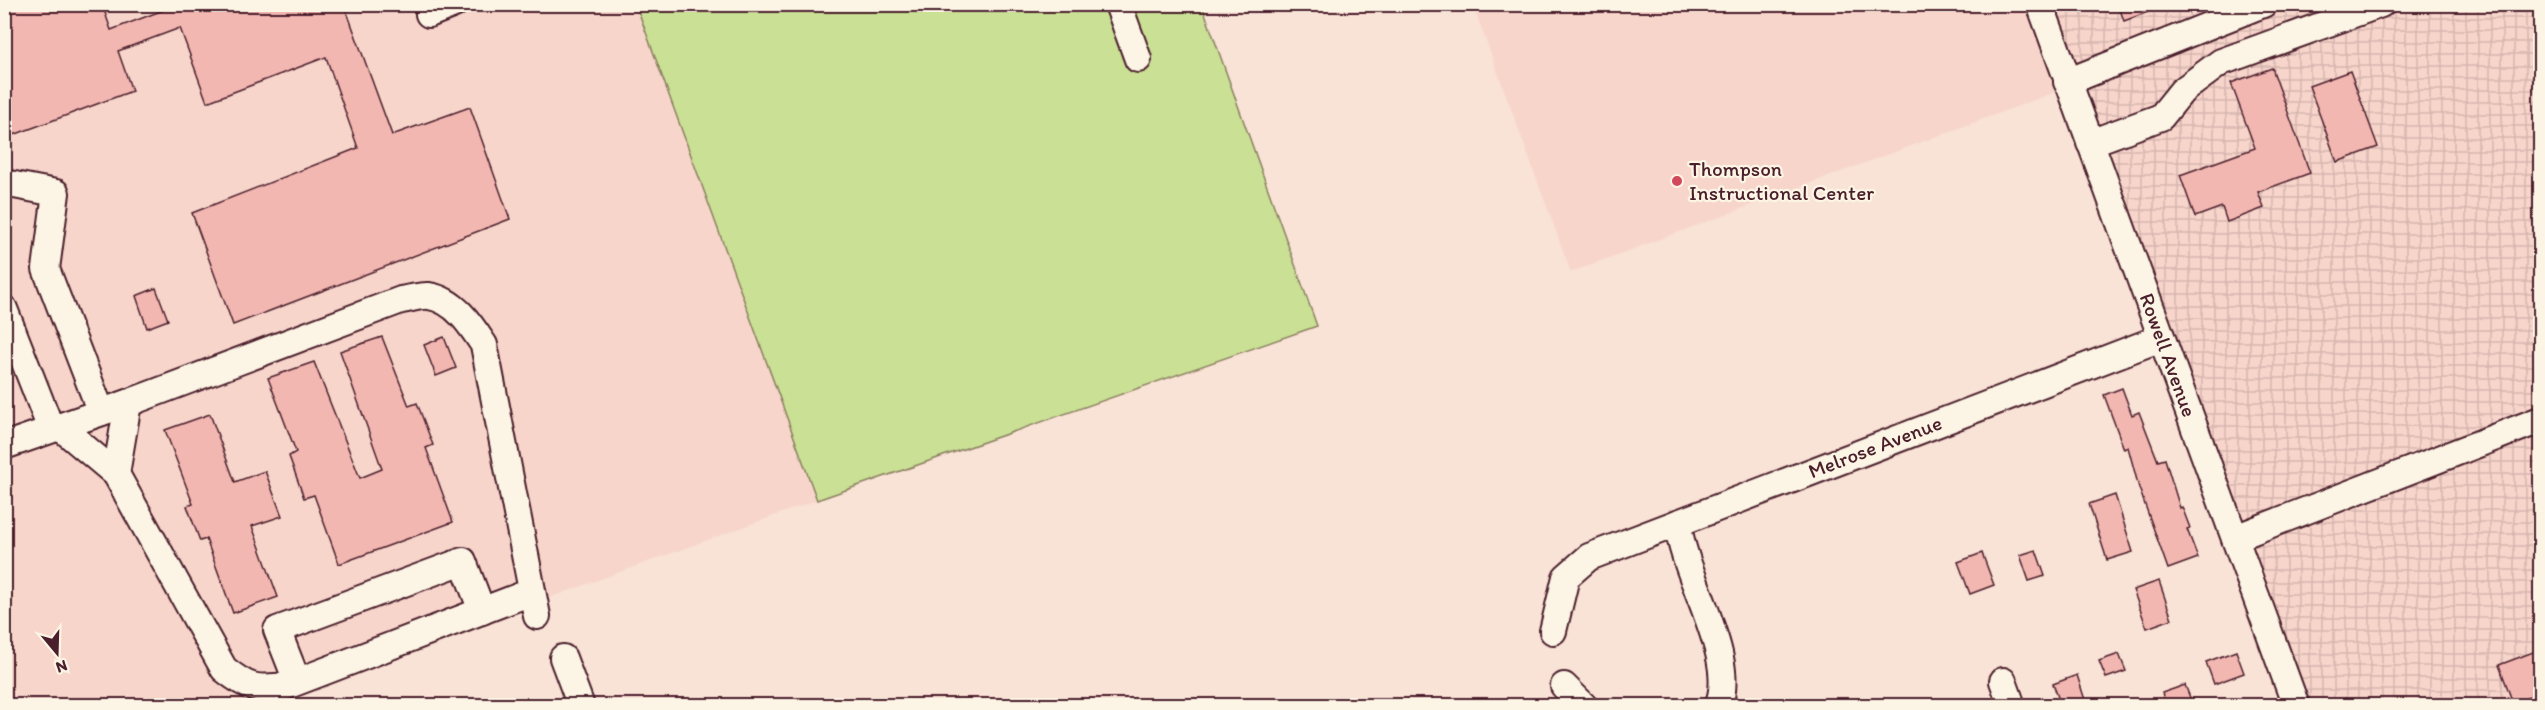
<svg xmlns="http://www.w3.org/2000/svg" width="2545" height="710" font-family="Itim,sans-serif">
  <style>
    .built { fill: #f7d5cb }
    .industrial { fill: url(#industrial-grid) }
    .grass { fill: #cae095; stroke: #8a8060; stroke-width: 1.5 }
    .building { fill: #f3b7b2; stroke: #4a1f2b; stroke-width: 1.5 }
    .lines { fill: none; stroke-linecap: round; stroke-linejoin: round }
    .minor-casing { stroke: #4a1f2b; stroke-width: 30 }
    .minor { stroke: #fcf5e5; stroke-width: 26 }
    .poi-dot { fill: #d1495b; stroke: #fcf5e5; stroke-width: 2 }
    .labels { text-anchor: middle; stroke-width: 4.5; stroke-linejoin: round; paint-order: stroke }
    .poi-label { font-size: 21px; fill: #4a1f2b; stroke: #fcf5e5; text-anchor: start }
    .street-label { font-size: 21px; fill: #4a1f2b; stroke: #fcf5e5 }
  </style>
  <defs>
    <pattern id="industrial-grid" width="8" height="8" patternUnits="userSpaceOnUse" patternTransform="scale(1.5)"><rect width="8" height="8" fill="#f7d5cb"/><path d="M0 4h8M4 0v8" fill="none" stroke="#d5b6ae"/></pattern>
  </defs>
  <rect width="100%" height="100%" fill="#f9e2d6"/>
  <filter id="ink" filterUnits="userSpaceOnUse"><feTurbulence type="fractalNoise" baseFrequency=".0167" numOctaves="2"/><feDisplacementMap in="SourceGraphic" scale="12" xChannelSelector="R" yChannelSelector="G"/><feConvolveMatrix kernelMatrix="1 2 1 2 8 2 1 2 1" color-interpolation-filters="sRGB"/></filter>
  <g filter="url(#ink)">
    <g class="built">
      <path d="M4,5H636L817,500L256,705H5Z"/>
      <path d="M1473,5H2030L2061,90L1571,272Z"/>
    </g>
    <path class="industrial" d="M2043,5H2540V705H2308Z"/>
    <path class="grass" d="M636,5H1202L1317,326L817,500Z"/>
    <g class="building">
      <path d="M4,4H102L111,30L179,4H344L392,135L470,107L510,219L233,325L192,213L358,148L326,57L207,102L180,28L118,51L132,91L8,137L4,128Z"/>
      <path d="M2118,4H2164V6L2124,21Z"/>
      <path d="M2272,68L2310,173L2258,192L2264,208L2227,222L2222,207L2195,217L2180,175L2255,148L2231,83Z"/>
      <path d="M2350,71L2378,147L2337,162L2309,86Z"/>
      <path d="M156,288L168,320L147,328L136,296Z"/>
      <path d="M382,337L409,406L417,403L433,445L426,448L453,522L339,564L314,495L304,498L289,456L296,452L268,378L314,362L360,478L382,469L340,351Z"/>
      <path d="M444,337L456,368L436,376L424,345Z"/>
      <path d="M2122,388L2132,415L2139,412L2158,461L2165,459L2180,508L2182,507L2190,528L2187,529L2198,558L2168,569L2139,488L2128,447L2124,449L2104,395Z"/>
      <path d="M210,414L235,482L265,471L282,516L252,526L278,597L233,613L206,539L200,541L187,506L193,504L165,430Z"/>
      <path d="M2115,495L2133,552L2107,560L2089,504Z"/>
      <path d="M2036,550L2045,576L2029,581L2020,555Z"/>
      <path d="M1982,553L1994,585L1970,594L1958,562Z"/>
      <path d="M2159,581L2172,619L2147,628L2133,590Z"/>
      <path d="M2541,649V693L2513,703L2499,665Z"/>
      <path d="M2236,651L2244,673L2214,684L2206,662Z"/>
      <path d="M2119,654L2126,671L2106,678L2099,661Z"/>
      <path d="M2077,675L2085,700L2071,705H2061L2053,684Z"/>
      <path d="M2185,685L2193,705H2166L2162,693Z"/>
    </g>
    <g class="lines">
      <defs>
        <g id="minor">
          <path d="M1118,4L1138,59"/>
          <path d="M2040,4L2296,706"/>
          <path d="M429,14L454,4"/>
          <path d="M2067,82L2263,4"/>
          <path d="M2090,143L2161,117L2182,91L2221,62L2381,4"/>
          <path d="M4,183L56,193L46,269L101,412"/>
          <path d="M4,309L51,429"/>
          <path d="M59,426L116,474L224,669C248,688 255,690 286,686L531,592"/>
          <path d="M4,446L128,403L401,300C409,299 421,295 429,296C455,300 471,325 484,345L537,616"/>
          <path d="M116,474L128,403"/>
          <path d="M1678,523C1682,574 1739,658 1718,706"/>
          <path d="M2235,538L2540,420"/>
          <path d="M1553,631L1566,577L1589,557L2161,338"/>
          <path d="M563,658L581,706"/>
          <path d="M297,681L277,630L463,561L482,611"/>
          <path d="M2003,681L2012,706"/>
          <path d="M1564,686L1584,706"/>
        </g>
      </defs>
      <use href="#minor" class="minor-casing"/>
      <use href="#minor" class="minor"/>
    </g>
  </g>
  <circle class="poi-dot" cx="1677" cy="181" r="6"/>
  <g class="labels">
    <g class="poi-label">
      <text x="1689" y="176">Thompson<tspan x="1689" dy="24">Instructional Center</tspan></text>
    </g>
    <g class="street-label">
      <text transform="translate(2168 355) rotate(70)" y="7">Rowell Avenue</text>
      <text transform="translate(1875 447) rotate(-21)" y="7">Melrose Avenue</text>
    </g>
  </g>
  <rect width="2545" height="710" fill="none" stroke="#fcf5e5" stroke-width="24"/>
  <rect x="12" y="12" width="2521" height="686" fill="none" stroke="#4a1f2b" stroke-width="2" filter="url(#ink)"/>
  <g transform="translate(57 653) rotate(161)" stroke="#fcf5e5" stroke-width="4.5" paint-order="stroke">
  <path d="M0-4.5L10 22L0 15L-10 22Z" fill="#4a1f2b"/>
  <text y="-9" font-size="16" font-weight="bold" text-anchor="middle" fill="#4a1f2b">N</text>
  </g>
</svg>
